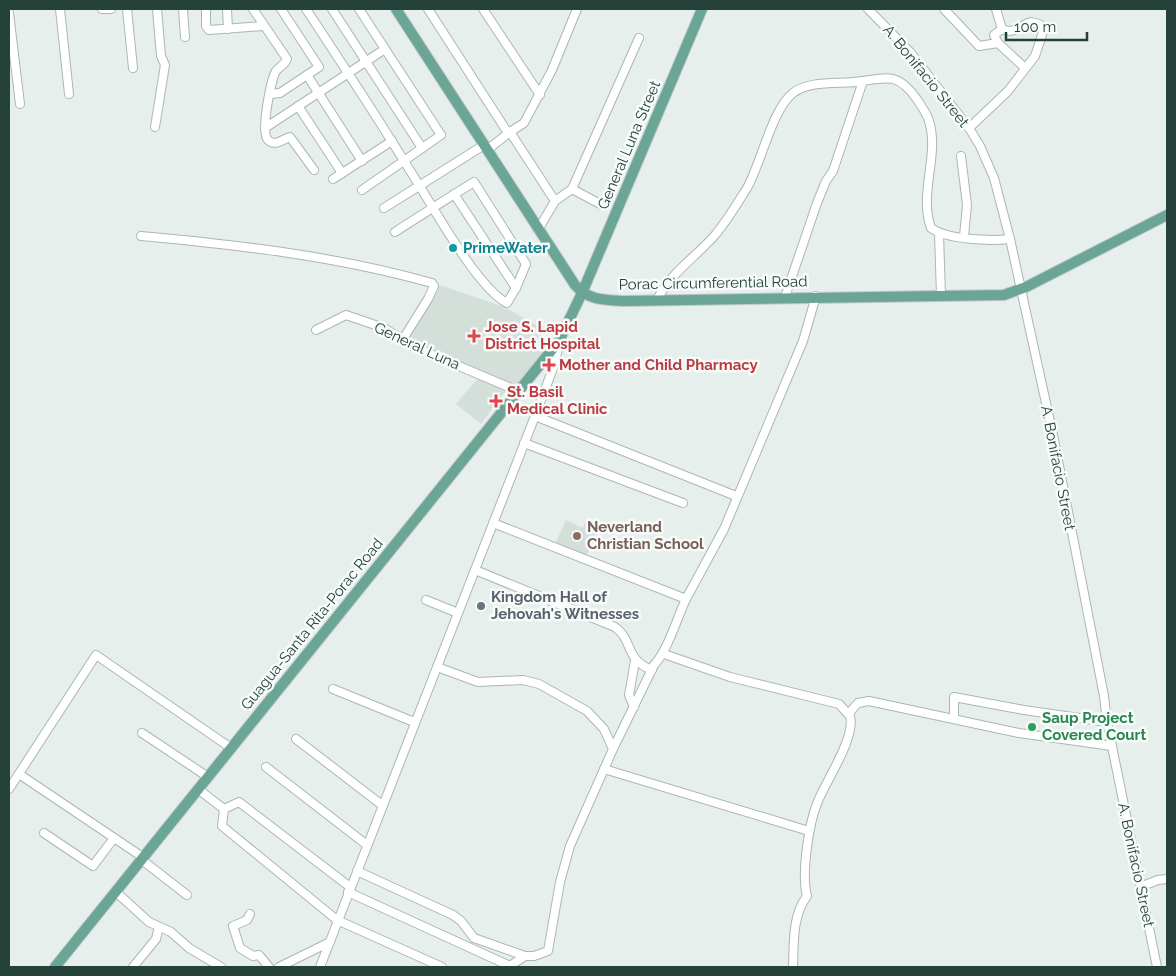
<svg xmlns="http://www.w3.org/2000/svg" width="1176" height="976" font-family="Raleway,sans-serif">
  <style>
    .built { fill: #d4dfda }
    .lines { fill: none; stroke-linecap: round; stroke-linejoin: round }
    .minor-casing { stroke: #a8b8b2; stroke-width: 10 }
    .major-casing { stroke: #c2cac8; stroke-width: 12 }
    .minor { stroke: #fff; stroke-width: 8 }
    .major { stroke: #6aa596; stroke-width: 10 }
    .culture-dot { fill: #0f9aa8; stroke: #f7fbf9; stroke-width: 2 }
    .health-dot { fill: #e0444e; stroke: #f7fbf9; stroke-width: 2 }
    .education-dot { fill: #8d6e63; stroke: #f7fbf9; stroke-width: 2 }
    .worship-dot { fill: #6b7280; stroke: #f7fbf9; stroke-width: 2 }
    .leisure-dot { fill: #2e9e5b; stroke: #f7fbf9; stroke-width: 2 }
    .labels { text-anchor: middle; stroke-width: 5; stroke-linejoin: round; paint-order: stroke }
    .street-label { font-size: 15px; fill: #24423a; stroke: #f7fbf9 }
    .culture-label { font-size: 15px; font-weight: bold; fill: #0d838f; stroke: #f7fbf9; text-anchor: start }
    .health-label { font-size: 15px; font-weight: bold; fill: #be3a42; stroke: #f7fbf9; text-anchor: start }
    .education-label { font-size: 15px; font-weight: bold; fill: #785e54; stroke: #f7fbf9; text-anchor: start }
    .worship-label { font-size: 15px; font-weight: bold; fill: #5b616d; stroke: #f7fbf9; text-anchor: start }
    .leisure-label { font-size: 15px; font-weight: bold; fill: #27864d; stroke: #f7fbf9; text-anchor: start }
  </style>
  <rect width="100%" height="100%" fill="#e6efeb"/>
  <g class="built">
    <path d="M440,285L504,307L540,327L538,334L553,344L517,388L421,349L406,338Z"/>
    <path d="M479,377L488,384L491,381L507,389L481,424L456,404Z"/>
    <path d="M566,520L583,528L585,522L599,528L586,557L555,544Z"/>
  </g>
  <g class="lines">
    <defs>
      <g id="minor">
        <path d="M60,9L69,94"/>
        <path d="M102,9H111"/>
        <path d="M127,9L133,68"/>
        <path d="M183,9L185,37"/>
        <path d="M206,9V26L209,30L263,26"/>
        <path d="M227,9L228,29"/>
        <path d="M253,9L287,59C285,65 280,66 276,71C271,79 260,133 268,140C275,147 283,139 290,137L314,170"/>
        <path d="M306,9C341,62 376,115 409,169C430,201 476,287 507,303L516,288L526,264L474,182C447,199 421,215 395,232"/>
        <path d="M332,9L422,148"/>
        <path d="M359,9L441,135L362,190"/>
        <path d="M428,9L508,133"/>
        <path d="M483,9L540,95"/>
        <path d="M868,9L910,52L969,128L980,146L994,178L1010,239L1053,435L1104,696L1107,722L1157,967"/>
        <path d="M944,9L979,46L998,43"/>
        <path d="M9,13L20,104"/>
        <path d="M1002,29L994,35L998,43L1025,68"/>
        <path d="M307,75L362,161"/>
        <path d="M271,94L280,93L319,67L281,9"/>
        <path d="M298,106L342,173"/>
        <path d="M155,127L165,65L161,56L157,9"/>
        <path d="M265,128L385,49"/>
        <path d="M969,128L1008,91L1035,56L1044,29L1039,24L1031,22C1020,25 1014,35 1002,29L996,9"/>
        <path d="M487,150L510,132"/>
        <path d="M961,156L967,205L964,236"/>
        <path d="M333,179L392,141"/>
        <path d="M572,189L602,205"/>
        <path d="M454,194L516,288"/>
        <path d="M555,201L572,189L639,38"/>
        <path d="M384,208L484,145"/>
        <path d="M538,230L555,201L510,132L524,123L552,70L577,9"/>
        <path d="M939,234L941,295"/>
        <path d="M141,236C239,245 336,256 432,283L434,286L428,299L403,339"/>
        <path d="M785,297L817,203L826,181L833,171L863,81C889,77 899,74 916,98C920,104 925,111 928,118C941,153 918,192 931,228C948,240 989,241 1010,239"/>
        <path d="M657,300C669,274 696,257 715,235C727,221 737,204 747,188C761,164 772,109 793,93C811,79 842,85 863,81"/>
        <path d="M316,330L346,315L384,328L414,347L518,391"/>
        <path d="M535,416L736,496"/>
        <path d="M524,443L683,503"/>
        <path d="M493,523L686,599L724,529L803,341L816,296"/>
        <path d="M475,570L615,627C634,641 624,659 652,670"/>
        <path d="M426,600L458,613"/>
        <path d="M664,654L730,677L839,704L850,716C856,737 826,781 818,801C809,822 801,874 807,896C792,916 794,943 793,967"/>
        <path d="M333,689L414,722"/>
        <path d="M634,707L629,695L635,661"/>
        <path d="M849,713L858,703L869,701L1019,733L1112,746"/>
        <path d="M954,718V697L1024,710L1107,722"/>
        <path d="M142,733L208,777"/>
        <path d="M296,739L382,805"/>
        <path d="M613,749L654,665C668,650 677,618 686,599"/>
        <path d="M266,767L367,845"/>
        <path d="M604,769L809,831"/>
        <path d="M19,774L144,858"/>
        <path d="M9,789L96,655L231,748"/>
        <path d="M198,789L224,809"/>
        <path d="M44,833L93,866L114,838"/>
        <path d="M142,860L187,895"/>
        <path d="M357,871L453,915L461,921L474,938L525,956"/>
        <path d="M350,887L239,802L224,809L222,826L337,920L442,967"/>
        <path d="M1140,887L1158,880L1167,879"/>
        <path d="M116,892L149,922L171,932L189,948L221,967"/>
        <path d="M348,892L510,966L525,956H534L548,951L560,882L570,846L613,749L604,729L587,711L539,684L523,680L478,682L437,667"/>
        <path d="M250,914L247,920L233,926L240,948L253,956L259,955L269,967"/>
        <path d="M133,967L156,939L159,927"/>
        <path d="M279,967L330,942"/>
        <path d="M320,967L535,416L555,363L559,343"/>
      </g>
      <g id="major">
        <path d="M396,9L575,285C589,301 605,300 625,301L1004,295L1026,287L1167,215"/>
        <path d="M55,967L559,341L582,293L702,9"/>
      </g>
    </defs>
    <use href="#minor" class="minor-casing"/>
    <use href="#major" class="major-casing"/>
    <use href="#minor" class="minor"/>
    <use href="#major" class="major"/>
  </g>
  <circle class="culture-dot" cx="453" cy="248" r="5"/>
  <g class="health-dot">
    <path d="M471.5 328.5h5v5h5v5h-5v5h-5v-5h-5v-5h5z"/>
    <path d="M546.5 357.5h5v5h5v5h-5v5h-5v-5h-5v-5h5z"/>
    <path d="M493.5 393.5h5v5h5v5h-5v5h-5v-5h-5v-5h5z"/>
  </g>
  <circle class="education-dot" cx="577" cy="536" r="5"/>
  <circle class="worship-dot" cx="481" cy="606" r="5"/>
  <circle class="leisure-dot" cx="1032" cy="727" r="5"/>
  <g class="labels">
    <g class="street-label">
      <text transform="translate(926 76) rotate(51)" y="5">A. Bonifacio Street</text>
      <text transform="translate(629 145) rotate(-67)" y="5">General Luna Street</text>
      <text transform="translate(713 283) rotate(-1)" y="5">Porac Circumferential Road</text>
      <text transform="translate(417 346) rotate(25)" y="5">General Luna</text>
      <text transform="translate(1058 468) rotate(79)" y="5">A. Bonifacio Street</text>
      <text transform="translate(312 624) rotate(-51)" y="5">Guagua-Santa Rita-Porac Road</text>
      <text transform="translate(1136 865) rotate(78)" y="5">A. Bonifacio Street</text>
    </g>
    <g class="culture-label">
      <text x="463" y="253">PrimeWater</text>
    </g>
    <g class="health-label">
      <text x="485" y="332">Jose S. Lapid<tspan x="485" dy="17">District Hospital</tspan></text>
      <text x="559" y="370">Mother and Child Pharmacy</text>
      <text x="507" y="397">St. Basil<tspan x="507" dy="17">Medical Clinic</tspan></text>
    </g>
    <g class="education-label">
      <text x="587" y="532">Neverland<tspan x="587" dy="17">Christian School</tspan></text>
    </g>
    <g class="worship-label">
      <text x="491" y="602">Kingdom Hall of<tspan x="491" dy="17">Jehovah's Witnesses</tspan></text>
    </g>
    <g class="leisure-label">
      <text x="1042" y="723">Saup Project<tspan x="1042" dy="17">Covered Court</tspan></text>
    </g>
  </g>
  <rect width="1176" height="976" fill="none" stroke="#24423a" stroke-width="20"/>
  <path d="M1006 32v8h81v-8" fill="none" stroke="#24423a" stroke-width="2.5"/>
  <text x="1014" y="32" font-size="15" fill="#24423a" stroke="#f7fbf9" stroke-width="4" paint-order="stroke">100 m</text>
</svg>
